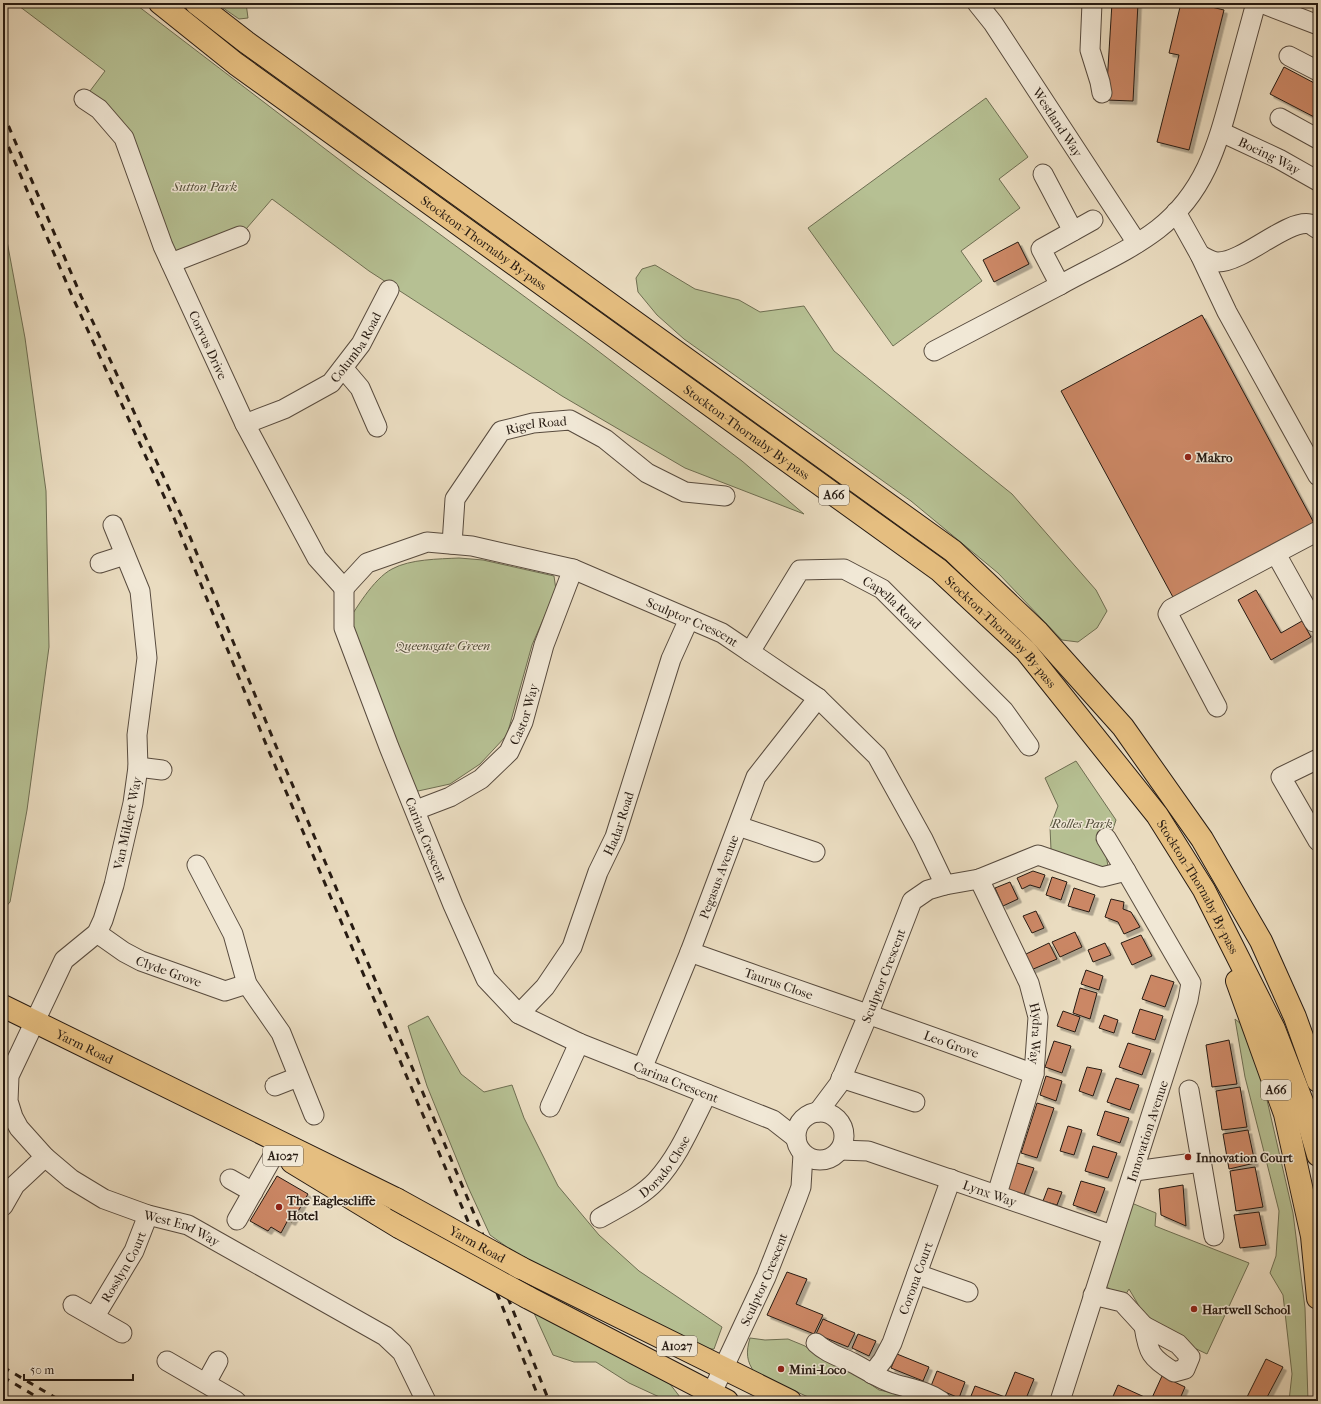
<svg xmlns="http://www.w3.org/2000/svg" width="1321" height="1404" font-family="'IM FELL French Canon',serif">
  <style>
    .green { fill: #b6c093; stroke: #6e6e52 }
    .building { fill: #cb8765; stroke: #271b12; filter: url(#shadow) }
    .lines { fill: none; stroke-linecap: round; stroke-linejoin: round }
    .minor-casing { stroke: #584b3e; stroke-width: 21 }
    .major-casing { stroke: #271b12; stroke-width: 24 }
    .highway-casing { stroke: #271b12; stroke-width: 24 }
    .minor { stroke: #f1e8d6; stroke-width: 19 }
    .major { stroke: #e5be80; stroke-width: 22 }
    .highway { stroke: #e5be80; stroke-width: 22 }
    .rail { stroke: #271b12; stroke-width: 3; stroke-dasharray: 7 7; stroke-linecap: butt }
    .major-bridge-casing { stroke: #271b12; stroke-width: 24; stroke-linecap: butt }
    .major-bridge { stroke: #e5be80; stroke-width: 22 }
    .poi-dot { fill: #8f2418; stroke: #f1e8d6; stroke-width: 1.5 }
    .labels { text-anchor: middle; stroke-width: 3; stroke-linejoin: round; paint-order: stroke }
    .shield { fill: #f1e8d6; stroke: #64584d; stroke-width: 1 }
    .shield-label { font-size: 12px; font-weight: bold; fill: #271b12 }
    .street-label { font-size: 13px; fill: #271b12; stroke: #f1e8d6 }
    .park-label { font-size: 13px; font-style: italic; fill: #524d39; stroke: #f1e8d6 }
    .poi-label { font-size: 13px; font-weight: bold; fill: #271b12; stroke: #f1e8d6; text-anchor: start }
  </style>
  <defs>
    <filter id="shadow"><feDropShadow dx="3.5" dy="3.5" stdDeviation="0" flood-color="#0004"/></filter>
  </defs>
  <rect width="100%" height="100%" fill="#eadcc0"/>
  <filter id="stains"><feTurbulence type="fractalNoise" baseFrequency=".005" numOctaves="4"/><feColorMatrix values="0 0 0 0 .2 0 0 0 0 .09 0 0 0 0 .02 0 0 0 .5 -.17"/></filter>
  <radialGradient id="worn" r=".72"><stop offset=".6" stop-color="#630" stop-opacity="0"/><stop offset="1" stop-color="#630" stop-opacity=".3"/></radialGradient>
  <g class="green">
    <path d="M15,3H134L358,174L589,344L742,461L804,514L685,468L562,396L369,271L272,199L240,236L171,263L124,138L84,99L105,71Z"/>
    <path d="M216,3H246L248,18L239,19Z"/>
    <path d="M986,98L1028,157L999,179L1020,208L961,251L982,281L893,346L808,228Z"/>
    <path d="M3,229L7,241L25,338L46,491L49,647L27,810L10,902L3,910Z"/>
    <path d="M655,265L695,289L739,300L760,312L804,306L834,351L1012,494L1096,590L1107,611L1097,628L1078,642L1062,640L998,573L911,501L684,339L657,315L638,292L636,278L642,269Z"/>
    <path d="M459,558L483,560L554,576L556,590L532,645L507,735L480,764L450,784L409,793L344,628C355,610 373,579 392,569C410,559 439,559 459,558Z"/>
    <path d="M1076,761L1116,820L1112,832L1104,844L1108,866L1100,868L1051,850L1050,827L1058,806L1045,778Z"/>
    <path d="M428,1016L461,1074L484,1092L512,1085L524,1118L558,1186L599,1235L639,1271L722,1327L714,1349H700L524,1259L490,1235L468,1187L427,1086L408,1026Z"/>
    <path d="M1235,1019L1241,1024L1264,1087L1293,1213L1305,1308L1308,1401H1289L1292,1374L1283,1295L1270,1273L1276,1256L1279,1211L1245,1077Z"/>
    <path d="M1129,1202L1156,1213L1155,1226L1249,1263L1207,1354L1152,1328L1129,1289L1126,1294L1114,1293L1104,1284Z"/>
    <path d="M534,1313L670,1384L680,1397L675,1401H668L629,1383L596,1362H574L553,1355Z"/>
    <path d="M750,1338L765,1340L788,1339L805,1346L817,1356L848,1369L879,1390L909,1396L919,1401H817L755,1373C746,1361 746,1352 750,1338Z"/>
  </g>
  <g class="building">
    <path d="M1112,3H1138L1133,101L1106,100Z"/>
    <path d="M1181,3H1195L1224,10L1189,150L1157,142L1179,55L1169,53Z"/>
    <path d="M1307,3H1318V8Z"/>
    <path d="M1284,67L1318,85V119L1270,94Z"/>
    <path d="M1018,242L1029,264L994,282L983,260Z"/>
    <path d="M1202,315L1314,523L1174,599L1061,391Z"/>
    <path d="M1256,590L1281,633L1302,621L1311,637L1271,660L1238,600Z"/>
    <path d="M1033,871L1045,875L1040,888L1030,885L1022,889L1017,878Z"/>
    <path d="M1052,877L1067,882L1061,900L1046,895Z"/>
    <path d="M1010,882L1018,899L1003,906L995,888Z"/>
    <path d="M1074,888L1095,895L1089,912L1068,906Z"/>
    <path d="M1111,899L1124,902L1123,909L1131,912L1140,927L1124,934L1118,922L1105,917Z"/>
    <path d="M1036,911L1044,928L1032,933L1023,916Z"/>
    <path d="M1075,932L1082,947L1060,957L1052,942Z"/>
    <path d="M1141,935L1152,956L1132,965L1121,943Z"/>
    <path d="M1049,943L1057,959L1031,970L1024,955Z"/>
    <path d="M1105,943L1111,955L1093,962L1088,950Z"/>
    <path d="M1086,970L1103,976L1099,990L1081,984Z"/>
    <path d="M1151,975L1174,982L1165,1007L1142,999Z"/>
    <path d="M1080,988L1097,993L1090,1019L1073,1013Z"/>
    <path d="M1140,1009L1163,1016L1155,1040L1132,1033Z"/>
    <path d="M1063,1011L1080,1017L1075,1032L1057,1026Z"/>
    <path d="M1104,1015L1118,1020L1114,1033L1099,1028Z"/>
    <path d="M1229,1040L1237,1084L1212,1087L1206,1045Z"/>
    <path d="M1054,1041L1071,1046L1062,1073L1045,1067Z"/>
    <path d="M1128,1043L1151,1050L1142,1075L1119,1067Z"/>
    <path d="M1087,1067L1102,1070L1093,1096L1079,1091Z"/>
    <path d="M1046,1076L1062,1081L1056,1101L1040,1095Z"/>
    <path d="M1116,1078L1139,1085L1130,1110L1107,1102Z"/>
    <path d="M1240,1087L1247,1127L1222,1130L1216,1091Z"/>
    <path d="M1037,1103L1054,1108L1037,1158L1021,1153Z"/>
    <path d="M1105,1111L1129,1118L1120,1143L1097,1135Z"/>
    <path d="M1068,1126L1082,1130L1074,1155L1060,1151Z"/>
    <path d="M1248,1130L1255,1163L1229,1169L1223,1134Z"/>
    <path d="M1093,1146L1117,1153L1108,1178L1085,1171Z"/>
    <path d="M1017,1163L1034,1168L1024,1195L1008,1189Z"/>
    <path d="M1255,1167L1263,1207L1236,1211L1230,1171Z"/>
    <path d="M277,1176L308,1194L292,1222L288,1220L281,1233L271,1227L268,1231L250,1221Z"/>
    <path d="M1081,1181L1105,1188L1096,1213L1073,1205Z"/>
    <path d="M1183,1185L1186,1226L1161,1215L1159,1189Z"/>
    <path d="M1048,1188L1062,1192L1057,1205L1043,1201Z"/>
    <path d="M1259,1212L1266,1245L1240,1248L1234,1215Z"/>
    <path d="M787,1272L807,1279L796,1304L823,1315L814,1334L767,1315Z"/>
    <path d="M823,1319L855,1333L848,1347L816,1334Z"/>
    <path d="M858,1334L876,1341L869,1356L852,1348Z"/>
    <path d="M897,1354L929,1367L923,1381L891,1368Z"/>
    <path d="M1266,1359L1283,1367L1265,1401H1245Z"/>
    <path d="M937,1371L965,1382L959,1398L931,1386Z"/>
    <path d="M1015,1372L1034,1379L1025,1401H969L975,1386L1005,1397Z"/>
    <path d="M1162,1376L1185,1387L1179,1401H1111L1118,1385L1151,1400Z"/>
  </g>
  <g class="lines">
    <defs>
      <g id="minor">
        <path id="s1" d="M977,3L993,23L1137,243"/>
        <path d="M1092,3L1090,50L1100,82L1102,93"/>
        <path d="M1261,3L1318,25"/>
        <path d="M1289,56L1318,71"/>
        <path id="s2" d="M84,99L99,109L124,138L163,246L245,424L317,558L344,588"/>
        <path d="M1280,118L1318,139"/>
        <path id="s3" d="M1221,132L1279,159L1318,181"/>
        <path d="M1043,174L1073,231"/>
        <path d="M1176,212L1200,255L1227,312L1318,476"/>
        <path d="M1200,255C1206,258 1212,262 1218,262C1244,262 1287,219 1310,224C1312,225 1316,228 1318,229"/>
        <path d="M171,263L240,236"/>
        <path d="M1060,285C1092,267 1128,252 1158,229C1205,192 1217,146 1232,91C1240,62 1248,32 1256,3"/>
        <path d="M934,351L1060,285L1041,249L1093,220"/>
        <path d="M343,368L360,388L377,427"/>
        <path id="s4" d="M245,424L284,409L331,383L361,344L389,290"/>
        <path id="s5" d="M113,525L140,591L147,658L137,735L138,767L133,803L114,885L103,920L97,933L64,960L9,1076L8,1101L13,1117L19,1128L45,1157L71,1179L104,1199L148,1215L188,1225L385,1336L402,1352L426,1401"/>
        <path id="s6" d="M452,544L455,499L501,431L533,423L570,420L605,439L647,473L685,492L725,496"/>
        <path d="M1276,554L1314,622"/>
        <path d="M100,563L125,555"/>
        <path id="s7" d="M344,588V628L389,747L453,905L486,979L519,1014L579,1043L773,1120L796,1138"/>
        <path id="s8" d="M344,588L367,563L427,542L472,546L573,569L722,633L818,698L877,756L923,839L945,885"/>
        <path id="s9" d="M750,652L800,570L844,569L882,589L1004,711L1029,746"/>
        <path d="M1217,707L1168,614L1171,609L1318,531"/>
        <path d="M1318,759L1281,777L1318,841"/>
        <path d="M138,767L162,770"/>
        <path id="s10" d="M416,810L450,797L481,779L509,752L523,722L544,645L573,569"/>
        <path d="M738,826L815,852"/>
        <path d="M1106,838L1126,871"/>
        <path d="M197,865L233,934L247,984L281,1033L314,1115"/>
        <path id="s11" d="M979,879L1029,983L1038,1017L1034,1074L997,1194"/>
        <path id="s12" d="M97,933L124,952L141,961L225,991L247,984"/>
        <path id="s13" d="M690,952C805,993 920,1031 1034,1074"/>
        <path id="s14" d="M519,1014L545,987L572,947L598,872L615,837L671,659L689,619"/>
        <path id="s15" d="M642,1069L690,952L756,777L818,698"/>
        <path d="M841,1078L915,1102"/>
        <path d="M275,1086L298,1077"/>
        <path d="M1189,1090L1214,1236"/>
        <path d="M550,1107L579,1043"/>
        <path id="s16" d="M818,1112L839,1084L868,1015L912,901L928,890L945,885L979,879L1038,855L1102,877L1126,871L1191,983L1188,1000C1146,1134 1102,1267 1060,1401"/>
        <circle cx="820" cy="1136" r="24"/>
        <path id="s17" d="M840,1150L868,1151L1112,1235"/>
        <path d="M1135,1171L1201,1162"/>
        <path d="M230,1179L253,1192"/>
        <path d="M3,1206L15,1185L45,1157"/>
        <path id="s18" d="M600,1218C619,1207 641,1197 656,1181C679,1156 692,1123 707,1094"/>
        <path d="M237,1220L281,1142"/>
        <path d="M917,1274L968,1292"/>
        <path d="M1093,1295L1122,1302L1144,1326"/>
        <path d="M73,1305L122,1333"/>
        <path id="s19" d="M95,1316L134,1251L148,1215"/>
        <path d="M1144,1326L1178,1344L1190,1357L1185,1369L1174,1372C1151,1358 1148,1353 1144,1326Z"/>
        <path d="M816,1343C828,1354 839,1356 853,1363C867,1370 880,1380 895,1384C911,1389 927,1391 941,1401"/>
        <path d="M167,1361L236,1401"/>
        <path id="s20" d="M872,1374L883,1360L892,1343L951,1179"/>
        <path d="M206,1383L218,1361"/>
        <path id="s21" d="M708,1401L766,1277L797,1198L801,1187L803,1154"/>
      </g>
      <g id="major">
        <path id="s22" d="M3,1006L396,1199"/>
        <path d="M292,1162L399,1227"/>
        <path d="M521,1268L790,1401"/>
        <path d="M527,1297L727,1401"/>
      </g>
      <g id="highway">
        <path id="s23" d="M160,3L236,64L939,570L1026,651L1157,815L1204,890L1274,1029L1303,1104L1318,1155"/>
        <path d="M196,3L246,42L953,551L1038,632L1123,727L1202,839L1261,941L1295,1017L1318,1081"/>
        <path d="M1237,981L1285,1114L1312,1236L1318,1298"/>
      </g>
    </defs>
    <use href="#minor" class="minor-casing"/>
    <use href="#major" class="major-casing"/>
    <use href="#highway" class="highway-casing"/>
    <use href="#minor" class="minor"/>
    <use href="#major" class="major"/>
    <use href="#highway" class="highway"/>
    <g class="rail">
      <path d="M3,113L81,296L181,515L276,746L481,1230L549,1401"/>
      <path d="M3,134L73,298L174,518L268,749L473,1233L540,1401"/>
      <path d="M3,1367L61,1401"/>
      <path d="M3,1377L44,1401"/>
    </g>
    <defs>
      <g id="major-bridge">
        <path id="s24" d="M396,1199L521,1268"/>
        <path d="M399,1227L527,1297"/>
      </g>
    </defs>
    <use href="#major-bridge" class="major-bridge-casing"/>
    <use href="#major-bridge" class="major-bridge"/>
  </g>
  <g class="poi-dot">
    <circle cx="1188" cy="457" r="4"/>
    <circle cx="1188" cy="1157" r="4"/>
    <circle cx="279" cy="1207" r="4"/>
    <circle cx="1194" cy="1309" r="4"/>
    <circle cx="781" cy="1369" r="4"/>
  </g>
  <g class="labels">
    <g class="shield">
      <rect x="819" y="485" width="30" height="20" rx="3"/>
      <rect x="1261" y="1080" width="30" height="20" rx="3"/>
      <rect x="263" y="1146" width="40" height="20" rx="3"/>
      <rect x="657" y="1336" width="40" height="20" rx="3"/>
    </g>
    <g class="shield-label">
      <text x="834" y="499">A66</text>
      <text x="1276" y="1094">A66</text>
      <text x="283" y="1160">A1027</text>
      <text x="677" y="1350">A1027</text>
    </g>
    <g class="street-label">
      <text dy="5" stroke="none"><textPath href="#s1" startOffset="144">Westland Way</textPath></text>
      <text dy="5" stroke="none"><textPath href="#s3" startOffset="54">Boeing Way</textPath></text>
      <text dy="5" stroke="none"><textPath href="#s23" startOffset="403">Stockton-Thornaby By-pass</textPath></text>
      <text dy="5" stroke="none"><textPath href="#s2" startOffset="280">Corvus Drive</textPath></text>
      <text dy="5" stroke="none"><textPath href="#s4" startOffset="139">Columba Road</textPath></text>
      <text dy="5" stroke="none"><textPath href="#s6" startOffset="163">Rigel Road</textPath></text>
      <text dy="5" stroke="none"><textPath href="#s23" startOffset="727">Stockton-Thornaby By-pass</textPath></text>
      <text dy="5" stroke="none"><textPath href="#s9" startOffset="199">Capella Road</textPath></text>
      <text dy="5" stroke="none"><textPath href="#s8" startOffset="377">Sculptor Crescent</textPath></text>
      <text dy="5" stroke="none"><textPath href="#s23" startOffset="1051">Stockton-Thornaby By-pass</textPath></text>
      <text dy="5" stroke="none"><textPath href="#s10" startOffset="152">Castor Way</textPath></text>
      <text transform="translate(127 823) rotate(-78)" y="5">Van Mildert Way</text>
      <text dy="5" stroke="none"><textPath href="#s14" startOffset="218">Hadar Road</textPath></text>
      <text dy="5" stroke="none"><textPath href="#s7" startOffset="267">Carina Crescent</textPath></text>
      <text dy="5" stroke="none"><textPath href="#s15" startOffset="207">Pegasus Avenue</textPath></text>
      <text dy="5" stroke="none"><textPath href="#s23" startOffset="1375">Stockton-Thornaby By-pass</textPath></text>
      <text dy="5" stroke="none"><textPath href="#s12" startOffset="82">Clyde Grove</textPath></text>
      <text dy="5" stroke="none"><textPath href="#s16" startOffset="152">Sculptor Crescent</textPath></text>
      <text dy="5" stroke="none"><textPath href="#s13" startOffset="94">Taurus Close</textPath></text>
      <text dy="5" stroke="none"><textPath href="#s11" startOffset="167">Hydra Way</textPath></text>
      <text dy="5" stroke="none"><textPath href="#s13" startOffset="277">Leo Grove</textPath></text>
      <text dy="5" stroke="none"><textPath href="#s22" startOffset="91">Yarm Road</textPath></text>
      <text dy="5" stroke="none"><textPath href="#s7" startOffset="638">Carina Crescent</textPath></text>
      <text transform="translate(1147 1131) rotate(-72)" y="5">Innovation Avenue</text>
      <text dy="5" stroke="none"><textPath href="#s18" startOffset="84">Dorado Close</textPath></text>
      <text dy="5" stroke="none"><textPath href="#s17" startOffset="157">Lynx Way</textPath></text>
      <text dy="5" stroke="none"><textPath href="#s5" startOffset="840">West End Way</textPath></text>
      <text dy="5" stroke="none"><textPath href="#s24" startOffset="93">Yarm Road</textPath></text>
      <text dy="5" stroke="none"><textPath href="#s19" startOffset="57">Rosslyn Court</textPath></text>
      <text dy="5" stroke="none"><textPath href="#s21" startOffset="134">Sculptor Crescent</textPath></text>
      <text dy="5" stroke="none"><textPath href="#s20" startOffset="106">Corona Court</textPath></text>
    </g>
    <g class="park-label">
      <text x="205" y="191">Sutton Park</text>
      <text x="443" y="650">Queensgate Green</text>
      <text x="1082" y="828">Rolles Park</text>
    </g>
    <g class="poi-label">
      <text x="1196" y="462">Makro</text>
      <text x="1196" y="1162">Innovation Court</text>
      <text x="287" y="1205">The Eaglescliffe<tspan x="287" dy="15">Hotel</tspan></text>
      <text x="1202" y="1314">Hartwell School</text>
      <text x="789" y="1374">Mini-Loco</text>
    </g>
  </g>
  <rect width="1321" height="1404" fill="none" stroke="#eadcc0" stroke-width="16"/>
  <rect x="4" y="4" width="1313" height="1396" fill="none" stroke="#271b12" stroke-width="2"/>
  <rect x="8" y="8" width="1305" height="1388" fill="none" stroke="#271b12"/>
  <path d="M24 1374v6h109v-6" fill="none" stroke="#271b12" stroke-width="2"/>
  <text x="30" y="1374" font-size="12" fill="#271b12" stroke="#f1e8d6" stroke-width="3" paint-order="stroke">50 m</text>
  <rect width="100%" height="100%" filter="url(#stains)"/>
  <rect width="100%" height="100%" fill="url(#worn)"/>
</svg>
